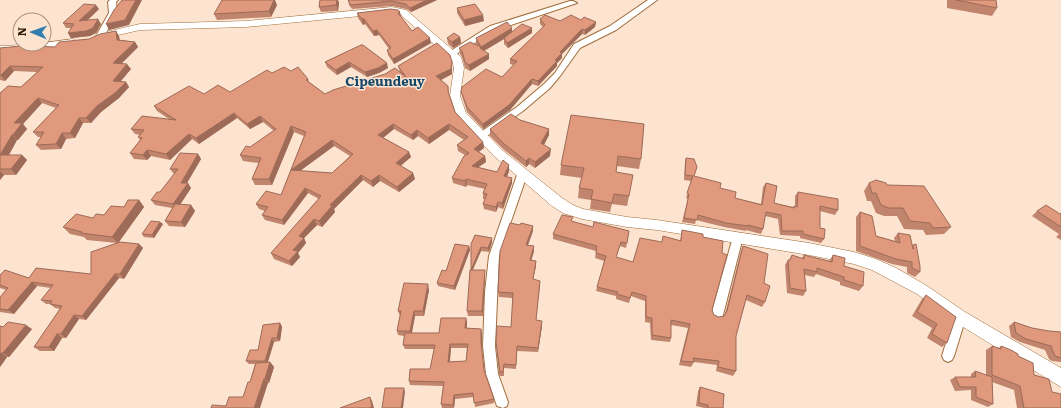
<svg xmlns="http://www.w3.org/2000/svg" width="1061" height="408" font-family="Literata,serif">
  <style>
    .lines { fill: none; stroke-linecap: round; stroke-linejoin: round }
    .minor-casing { stroke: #a16d3b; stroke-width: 2 }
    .tertiary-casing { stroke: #a16d3b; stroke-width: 1 }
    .minor { fill: #fff; fill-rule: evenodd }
    .tertiary { fill: #fff; fill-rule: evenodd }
    .wall { fill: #c1846c; fill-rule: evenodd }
    .shaded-wall { fill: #9d6b58 }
    .building { fill: #e0997d; stroke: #9d6b58; fill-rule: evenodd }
    .labels { text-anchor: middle; stroke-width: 3; stroke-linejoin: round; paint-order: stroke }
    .quarter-label { font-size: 13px; font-weight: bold; fill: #124769; stroke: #fce4d0 }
  </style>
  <rect width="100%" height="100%" fill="#fce4d0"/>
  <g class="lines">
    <defs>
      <g id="minor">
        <path d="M110,0H118L116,2L117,13L103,38H97L96,36L109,13L108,2Z"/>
        <path d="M648,0H657L616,30L580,48L560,76L550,88L523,111L484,138H478L476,136L478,134L517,107L544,84L555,73L574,44L610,26Z"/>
        <path d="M570,1H573L577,3L496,30L453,56H447L446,54L490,26Z"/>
        <path d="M522,171L527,175L499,256L495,346L498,374L508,402L507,406L503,408L497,406L486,374L483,346L485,292L489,256L517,175Z"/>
        <path d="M738,233L742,234L743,237L723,315L721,319L717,320L713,319L711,315L733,237L734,234Z"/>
        <path d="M960,312L964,313L966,317L954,356L952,360L948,362L944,360L942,356L954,317L956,313Z"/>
      </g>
      <g id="tertiary">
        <path d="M392,7L406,10L461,57L464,68L460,96L466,113L502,150L562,198L573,205L583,209L627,217L657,220L809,243L854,252L876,259L896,268L927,286L965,312L1061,368V387L955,322L917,294L872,270L854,264L809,255L657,230L627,227L582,219L563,213L552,206L494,156L457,117L450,96L454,68L452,60L400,14L392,13L246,27L140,30L100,39L95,36L97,34L140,24L246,21Z"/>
        <path d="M73,39L78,42L77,44L52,48L0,52V46L44,44V43Z"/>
      </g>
    </defs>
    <use href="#minor" class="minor-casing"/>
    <use href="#tertiary" class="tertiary-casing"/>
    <use href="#minor" class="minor"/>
    <use href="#tertiary" class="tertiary"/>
  </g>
  <g class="wall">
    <path d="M320,0H338L339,3L338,11L321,12L319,7Z"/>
    <path d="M348,0H437L411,12L406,9L392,6L352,9L349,5Z"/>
    <path d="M947,0H996L997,8L992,16L947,8Z"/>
    <path d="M277,5L271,17L217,20L214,14Z"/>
    <path d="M457,8L484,21L465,26L457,13Z"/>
    <path d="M99,9L88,20L101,24L96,33L90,36L71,38L68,33L71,28H66L63,23Z"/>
    <path d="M400,12L401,17L412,31L431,43L394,64L388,55L387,50L389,49L379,35L374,36L365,24L363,25L358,18L357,13Z"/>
    <path d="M540,19L560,21L581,20L596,22L595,27L585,35L582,34L562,54V58L557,63V66L538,86L532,84L510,110L483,129L467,112L462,96L461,91L502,77L514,65L510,64V59L543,27L540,24Z"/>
    <path d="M116,31L119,36L120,40L135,42L138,47L122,63L131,69L120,81L126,82L129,87L119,98L101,112L91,123H83L75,138L66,139L61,149L41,150L36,145L41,137H38L33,132L56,108L42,103L23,124L27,129L18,140H17L9,155H22L27,160L16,175H4L0,180V93L21,87L37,72L14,71L5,81L0,80V48L31,45L32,46L55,47L89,39Z"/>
    <path d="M512,32L532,33L508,48L504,44V39L484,51L489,59L470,71L465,68L462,57L460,54L459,48L477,45L476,44V38Z"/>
    <path d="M460,37L461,43L453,48L448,44L447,38Z"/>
    <path d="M361,45L388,68L379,73L367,77L351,67L337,75L327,67L325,62Z"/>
    <path d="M398,66L452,68V74L441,80L448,86L449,94L455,112L483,142L484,148L479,152L485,156L486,162L478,167L497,172L509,171L507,177L512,178V183L503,209L498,207L496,212L484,209L483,204L485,199H483V193L485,189L467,185L466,187L453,183L452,178L465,155L458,151L457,145L464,140L449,130L429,144L418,136L413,140L394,129L383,138L409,152L411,157L401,166L413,173L415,179L399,192L380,181L373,187L363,180L334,209L335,212L322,227L317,225L304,238L306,243L298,253L300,257L292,266L274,259L271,253L319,199L308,193L284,225L265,220L262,215L265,211L259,209L256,204L281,195L304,136L294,132L272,185H255L252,179L259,163L243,161L240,155L250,147L274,131L263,122L250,129L237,118L199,144L192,139L170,160L151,156L147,160L134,159L130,153L140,140L138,137L140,135L135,134L131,129L169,119L157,111L154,106L204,94L230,92L272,73L291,71L308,79L309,82L325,94L400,72ZM334,146L350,156L332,173L300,171Z"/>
    <path d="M520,120L549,129V135L544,145L550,156L535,168L529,164L526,167L503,149L490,136V129Z"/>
    <path d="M644,124L641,159L639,169L617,166L616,172L629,196L627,206L612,204L610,212L590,209L591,200L578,198L579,188L582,178L560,175L561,165Z"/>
    <path d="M198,154L201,159L187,183L191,188L180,205H191L195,211L185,227L169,226L165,221L172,208L155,205L151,200L160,192L174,174L170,169Z"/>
    <path d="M686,158L694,176L720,188L735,198L761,204L763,187L766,183L774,203L793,207L794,206H795V196L798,192L838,210L835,215L820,211V228L824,239L821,243L800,238V236L780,235L778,219L765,216L763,229L761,234L746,230V231L724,227L696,220L695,224L682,222L688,199L686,198L691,181L684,180L685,162Z"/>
    <path d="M869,183L887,185L951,227L944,234L926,235L923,230L904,229L897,216H884L876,213L871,201H867L864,191Z"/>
    <path d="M139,200L144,207L119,242L139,244L143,248L124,279L119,278L86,320L79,319L66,338H62L54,351H40L34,347L60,309L55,308L50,304H46L41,300L51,288L37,286L14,314L0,312V297L6,290L0,288V275L29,278L91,274L117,243L87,240L84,237L70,234L63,227L93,218L104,215Z"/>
    <path d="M1037,211L1060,214L1061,213V240L1056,237L1059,234L1032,216Z"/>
    <path d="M860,212L876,236L895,241L894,238L898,233L912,246L913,245L920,272L915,277L907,273V267L892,264L856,251V217Z"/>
    <path d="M160,222L163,224L154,238L144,237L142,234Z"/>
    <path d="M572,222L593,227L629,231L626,248L620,246L616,258L633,262L662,242L680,241L682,230L703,237L712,310L714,315L719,317L724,316L725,314L741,251L743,246L764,283L765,302L762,307L746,300L736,336V371L733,376L716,371L717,365L694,362L691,367L679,365L688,328L671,325V338L670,342L651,340L650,323L645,322V301L631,296L629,303L616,299V296L596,291L604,261L595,258L596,251L553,239V234Z"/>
    <path d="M533,231L528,245L534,251L531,260L536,261V266L533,279L540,285L536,320L542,326L538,352L517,351L516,369L504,368V376H500L499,374L496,342L511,327L513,298L499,297L498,292Z"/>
    <path d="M492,238V242L489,252L481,251L473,270L485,275L483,316H468L467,311L471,270V244Z"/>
    <path d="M469,246L470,250L455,290L438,286L437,283L446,271Z"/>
    <path d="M792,255L802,258L804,255L829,261L833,255L844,266L863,286L859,291L840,285V282L816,274L814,277L805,275L806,291L803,296L787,293L785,265L788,260H789Z"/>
    <path d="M429,290L424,316H415L412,333H439L466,318L467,323V328L481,329L482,334V346L484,371L494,399V403L475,407L474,397L455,399L454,408H442L441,404L443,386L410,385L409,381L430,369L434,349H405L403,345L404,336L398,335L397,331L400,316L398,311ZM451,348H467L466,361L450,362Z"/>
    <path d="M926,295L947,343L942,347L927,338L932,328L912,316L922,299Z"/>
    <path d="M1014,322L1032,328L1049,331L1061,332V362L1052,361L1049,359L1045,350L1020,342L1011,337L1009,326Z"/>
    <path d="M280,323L282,327L280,341L274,342L268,362H270L274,367L269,383H268L226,406L243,397L250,382L255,364H249L246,361L258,350Z"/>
    <path d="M0,326L3,327L32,329L9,357H7L0,367Z"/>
    <path d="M992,346L999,348L1001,346L1018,356L1034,375L1052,392L1061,408H1017L1014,390L992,382L993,404L988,407L971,400V390L955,391L950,380L955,377H971V374L975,371L986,375V350Z"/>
    <path d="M700,387L723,408H704L696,406L698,391Z"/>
  </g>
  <g class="shaded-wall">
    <path d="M136,0H142L129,25L109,30L106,24Z"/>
    <path d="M274,0H275L277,5L271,17L269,11Z"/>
    <path d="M337,0H338L339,3L338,11L336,5Z"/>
    <path d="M427,0H437L411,12L410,8Z"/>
    <path d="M96,5L99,9L82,25L79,21Z"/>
    <path d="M400,12L401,17L399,19L398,13Z"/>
    <path d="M483,15L484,21L465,26L464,20Z"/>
    <path d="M98,19L101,24L96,33L90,36L71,38L68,33Z"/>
    <path d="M362,19H364L365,24L363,25Z"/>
    <path d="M596,22L595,27L585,35V30Z"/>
    <path d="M512,28V34L482,52L481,47Z"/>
    <path d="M532,28V33L508,48L507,43Z"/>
    <path d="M582,29V34L562,54V58L557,63V66L538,86V81L555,60L560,52Z"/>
    <path d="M377,30L379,35L374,36L373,31Z"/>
    <path d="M116,31L119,36L120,45L117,40Z"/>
    <path d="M460,37L461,43L453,48L452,42Z"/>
    <path d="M430,38L431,43L394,64L393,59Z"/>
    <path d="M135,42L138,47L117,68L113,63Z"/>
    <path d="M489,54V59L470,71L469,65Z"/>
    <path d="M349,62L351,67L337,75L336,70Z"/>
    <path d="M452,62V74L437,82L436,76Z"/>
    <path d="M387,63L388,68L379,73L367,77L365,72Z"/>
    <path d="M127,64L131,69L117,86L113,81Z"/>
    <path d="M10,66L14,71L5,81L1,75Z"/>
    <path d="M532,79V84L510,110L483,129V124Z"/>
    <path d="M126,82L129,87L119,98L101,112L91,123L86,118L97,106Z"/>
    <path d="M38,98L42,103L23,124L27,129L18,140L13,135L14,123Z"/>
    <path d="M234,113L237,118L199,144L196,138Z"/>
    <path d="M260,116L263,122L250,129L247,124Z"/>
    <path d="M79,118L83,123L75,138L70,133Z"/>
    <path d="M393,124L394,129L379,141L378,135Z"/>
    <path d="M449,124V130L429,144L428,138Z"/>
    <path d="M291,126L294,132L272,185L269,179Z"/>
    <path d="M549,129V135L541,150V143Z"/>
    <path d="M417,130L418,136L413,140L411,135Z"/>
    <path d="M62,133L66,139L61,149L56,144Z"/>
    <path d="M189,134L192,139L170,160L166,154Z"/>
    <path d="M12,135L17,140L6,160L0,155Z"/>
    <path d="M332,140L334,146L293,176L291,170Z"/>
    <path d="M483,142L484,148L475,154L474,149Z"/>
    <path d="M551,149L550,156L535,168V162Z"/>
    <path d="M147,150L151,156L147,160L143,155Z"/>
    <path d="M409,152L411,157L397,168L396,163Z"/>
    <path d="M198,154L201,159L184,188L181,183Z"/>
    <path d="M22,155L27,160L16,175L11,169Z"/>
    <path d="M485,156L486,162L473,171L472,166Z"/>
    <path d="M529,158V164L526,167V161Z"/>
    <path d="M509,165V171L505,182L504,176Z"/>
    <path d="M0,171L4,175L0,180Z"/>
    <path d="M413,173L415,179L399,192L397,187Z"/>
    <path d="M361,175L363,180L334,209L335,212L322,227L319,221L330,205Z"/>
    <path d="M379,175L380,181L373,187L371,181Z"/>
    <path d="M512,178V183L503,209L502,203Z"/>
    <path d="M466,179L467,185L466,187L465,181Z"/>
    <path d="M188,183L191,188L177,209L173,204Z"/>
    <path d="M305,188L308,193L284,225L282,220Z"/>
    <path d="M139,200L144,207L118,243L112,237Z"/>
    <path d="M498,202V207L496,212V207Z"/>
    <path d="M191,205L195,211L185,227L181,222Z"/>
    <path d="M314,219L317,225L304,238L306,243L298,253L300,257L292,266L289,261L299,236Z"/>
    <path d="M160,222L163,224L154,238L152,235Z"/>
    <path d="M533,226V231L526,250V245Z"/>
    <path d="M492,238V242L489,252L488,248Z"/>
    <path d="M139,244L143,248L124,279L120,274Z"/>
    <path d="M469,246L470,250L455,290L454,286Z"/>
    <path d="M534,246V251L530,265V260Z"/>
    <path d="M481,247V251L471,273V270Z"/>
    <path d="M536,261V266L532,284L533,279Z"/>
    <path d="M485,270V275L483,316L482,311Z"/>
    <path d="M115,274L119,278L86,320L82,316Z"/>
    <path d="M32,282L37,286L14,314L8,310Z"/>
    <path d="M428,284L429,290L424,316L423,311Z"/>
    <path d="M414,311L415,316L411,336L410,331Z"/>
    <path d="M74,315L79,319L66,338L61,334Z"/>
    <path d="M466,318L467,323L466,333L465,328Z"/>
    <path d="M542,321V326L538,352V348Z"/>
    <path d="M280,323L282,327L280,341L277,338Z"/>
    <path d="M26,325L32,329L9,357L3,353Z"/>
    <path d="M481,329L482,334V346L481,342Z"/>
    <path d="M57,334L62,338L54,351L49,347Z"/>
    <path d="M272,338L274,342L267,364L265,361Z"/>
    <path d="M450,344L451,348L449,366L448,362Z"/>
    <path d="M1,353L7,357L0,367V354Z"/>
    <path d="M270,362L274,367L269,383L265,379Z"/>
    <path d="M264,379L268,383L260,408H254Z"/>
    <path d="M404,388L405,392L403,408H401Z"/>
    <path d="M454,395L455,399L454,408L453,405Z"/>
    <path d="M370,397L372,401L374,408H369Z"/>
  </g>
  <g class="building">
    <path d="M122,0H136L125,20L106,24L114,10Z"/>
    <path d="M222,0H274L269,11L214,14Z"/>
    <path d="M320,0H337L336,5L319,7Z"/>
    <path d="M348,0H427L410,8L406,4L391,1L351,5Z"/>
    <path d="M956,0H996L997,8Z"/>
    <path d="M84,4L96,5L79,21L98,19L93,28L86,31L68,33L74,24L63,23Z"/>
    <path d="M475,4L483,15L464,20L457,8Z"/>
    <path d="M391,9L398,10L400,12L398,13L412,31L418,27L430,38L393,59L387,50L391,48L377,30L373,31L364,19H362L357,13Z"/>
    <path d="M545,15L560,21L571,15L581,20L584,17L596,22L585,30L582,29L560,52L562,53L555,60L557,61L538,81L532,79L509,105L483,124L467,107L461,91L462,87L486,69L502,77L517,61L510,59L545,25L540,19Z"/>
    <path d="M507,22L512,28L481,47L476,38Z"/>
    <path d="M522,24L532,28L507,43L504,38Z"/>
    <path d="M116,31L117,40L135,42L113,63L127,64L113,81L126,82L115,93L97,106L86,118H79L70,133H62L56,144L36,145L44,132H33L59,105L38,98L14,123H22L13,135H12L0,155H22L11,169H0V93L8,86L21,87L43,67L10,66L1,75H0V48L31,45L29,46L55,47L59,42L89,39L100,34Z"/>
    <path d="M454,33L460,37L452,42L447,38Z"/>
    <path d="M470,42L481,47L480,48L489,54L469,65L465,62L462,51L459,48Z"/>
    <path d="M437,43L450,55L452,62L451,69L436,76L448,86V91L455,112L483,142L474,149L485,156L472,166L497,172L503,160L509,165L504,176L512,178L502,203L498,202L496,207L483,204L487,194L483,193L487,184L466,179L465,181L452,178L464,156L469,153L457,145L468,137L449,124L428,138L417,130L411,135L393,124L378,135L409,152L396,163L413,173L397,187L379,175L371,181L361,175L330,205L332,206L319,221L314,219L299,236L304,238L293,250L298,251L289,261L271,253L321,196L305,188L282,220L262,215L268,207L256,204L266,191L281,195L306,132L291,126L269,179H252L261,158L240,155L246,146L250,147L276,129L260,116L247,124L234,113L196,138L189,134L166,154L147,150L143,155L130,153L142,138L138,137L144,130L131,129L142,116L176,120L154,106L189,86L204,94L218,85L230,92L267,70L272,73L284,67L291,71L298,67L308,79L306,80L325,94L333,90L385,74L395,68L406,77L398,66ZM332,140L353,154L332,173L291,170Z"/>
    <path d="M361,45H363L387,63L378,68L365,72L349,62L336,70L325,62Z"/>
    <path d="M511,114L520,120L549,129L541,143L551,149L535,162L529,158L526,161L503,143L490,129Z"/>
    <path d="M571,115L644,124L641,159L618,156L616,172L633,175L629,196L614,194L612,203L591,199L593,190L579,188L584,168L561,165Z"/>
    <path d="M180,153L198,154L181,183H188L173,204L151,200L157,192H160L178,169H170Z"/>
    <path d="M686,158L694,159L697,167L694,176L721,183L720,188L736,192L735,198L762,205L766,183L777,186L774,203L794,208V206L797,207L798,192L838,199V210L820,206V228L825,229L824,239L803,234V231H782L781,215L766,212L763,229L748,225V226L726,223L698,215L697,220L684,218L689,194L687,193L693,176L685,175Z"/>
    <path d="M876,180L886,183L887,185L924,186L951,227L933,228L930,223L910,221L903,208H889L881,205L876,193H872L869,183Z"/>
    <path d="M128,200H139L112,237L81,233L82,232L63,227L76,214L93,218L96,214L104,215L111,206L124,207Z"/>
    <path d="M175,204L191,205L181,222L165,221Z"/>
    <path d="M1046,205L1060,214L1061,213V227L1037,211Z"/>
    <path d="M860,212L872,216L876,236L900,243L898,233L910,235L913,249V245L916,244L920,266V272L912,268V262L896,259L860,246Z"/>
    <path d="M562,215L573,217L571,221L593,227L594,222L629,231L627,243L621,242L616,257L633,262L640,238L662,242L663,236L681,241L682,230L703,234V237L723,241L722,253L727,255L712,310L714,315L719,317L724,316L727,311L743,246L768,254L764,283L770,286L765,302L747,295L736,336V371L718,367L719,361L693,358L694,362L681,361L690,324L671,320V338L652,335V318L646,317V296L632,292L630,298L617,294L618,292L597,287L606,256L596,253L597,246L553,234Z"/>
    <path d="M151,221L160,222L152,235L142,234Z"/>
    <path d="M510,223L520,225L521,223L533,226L526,245L534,246L530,260L536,261L533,279L540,281L536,320L542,321L538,348L517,346L516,365L504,364L503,372H500L496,342L497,326L511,327L513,293L498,292L500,251Z"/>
    <path d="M475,235L492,238L488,248L481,247L471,270V244Z"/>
    <path d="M120,242L139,244L120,274H115L82,316L74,315L61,334H57L49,347H34L62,306L50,304L52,301L41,300L53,285L32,282L8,310L0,309V297L8,288L0,285V275L5,270L29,278L36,268L91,274V252Z"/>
    <path d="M455,244L469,246L454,286L437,283L442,270L446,271Z"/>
    <path d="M792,255L804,259V255L832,262L833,255L845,258L844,266L864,272L863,286L844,280V277L817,268V272L804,269L806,291L790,288L788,260H790Z"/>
    <path d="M470,270H485L482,311H467Z"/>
    <path d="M404,283L428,284L423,311H414L410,331H397L401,311H398Z"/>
    <path d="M926,295L956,317L947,343L932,334L937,324L917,312Z"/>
    <path d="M441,318H466L465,328L481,329V342L484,370L494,399L474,403L473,393L454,395L453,405L441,404L444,382L409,381L410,369H430L435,345H403L405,333H439ZM450,344H468L466,361L448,362Z"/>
    <path d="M8,322L26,325L3,353H1L0,354V326L3,327Z"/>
    <path d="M1014,322L1032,328L1049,331L1061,332V358L1055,356L1051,346L1026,339L1016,333Z"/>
    <path d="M280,323L277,338H272L265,361H246L250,350H258L263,325Z"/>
    <path d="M992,346L1001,349V346L1011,350L1018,354V356L1033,363L1034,375L1049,379L1052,392L1061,394V408H1024L1020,386L992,375Z"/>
    <path d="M270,362L265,379H264L254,408H211L212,405L226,406L229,397H243L248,382H250L256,363Z"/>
    <path d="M975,371L992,377L993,404L976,397V387H960L955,377H976Z"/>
    <path d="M700,387L724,394L723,408H708V405L699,403Z"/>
    <path d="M385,388H404L401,408H382Z"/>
    <path d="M370,397L372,407L369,408H340Z"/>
  </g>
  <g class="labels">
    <g class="quarter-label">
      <text x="385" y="86">Cipeundeuy</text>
    </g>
  </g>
  <g transform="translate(32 32) rotate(272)"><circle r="19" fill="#fce4d0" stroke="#a8917e"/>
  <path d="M0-3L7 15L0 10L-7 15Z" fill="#337eb1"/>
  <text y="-6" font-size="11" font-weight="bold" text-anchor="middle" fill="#2a1502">N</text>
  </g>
</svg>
